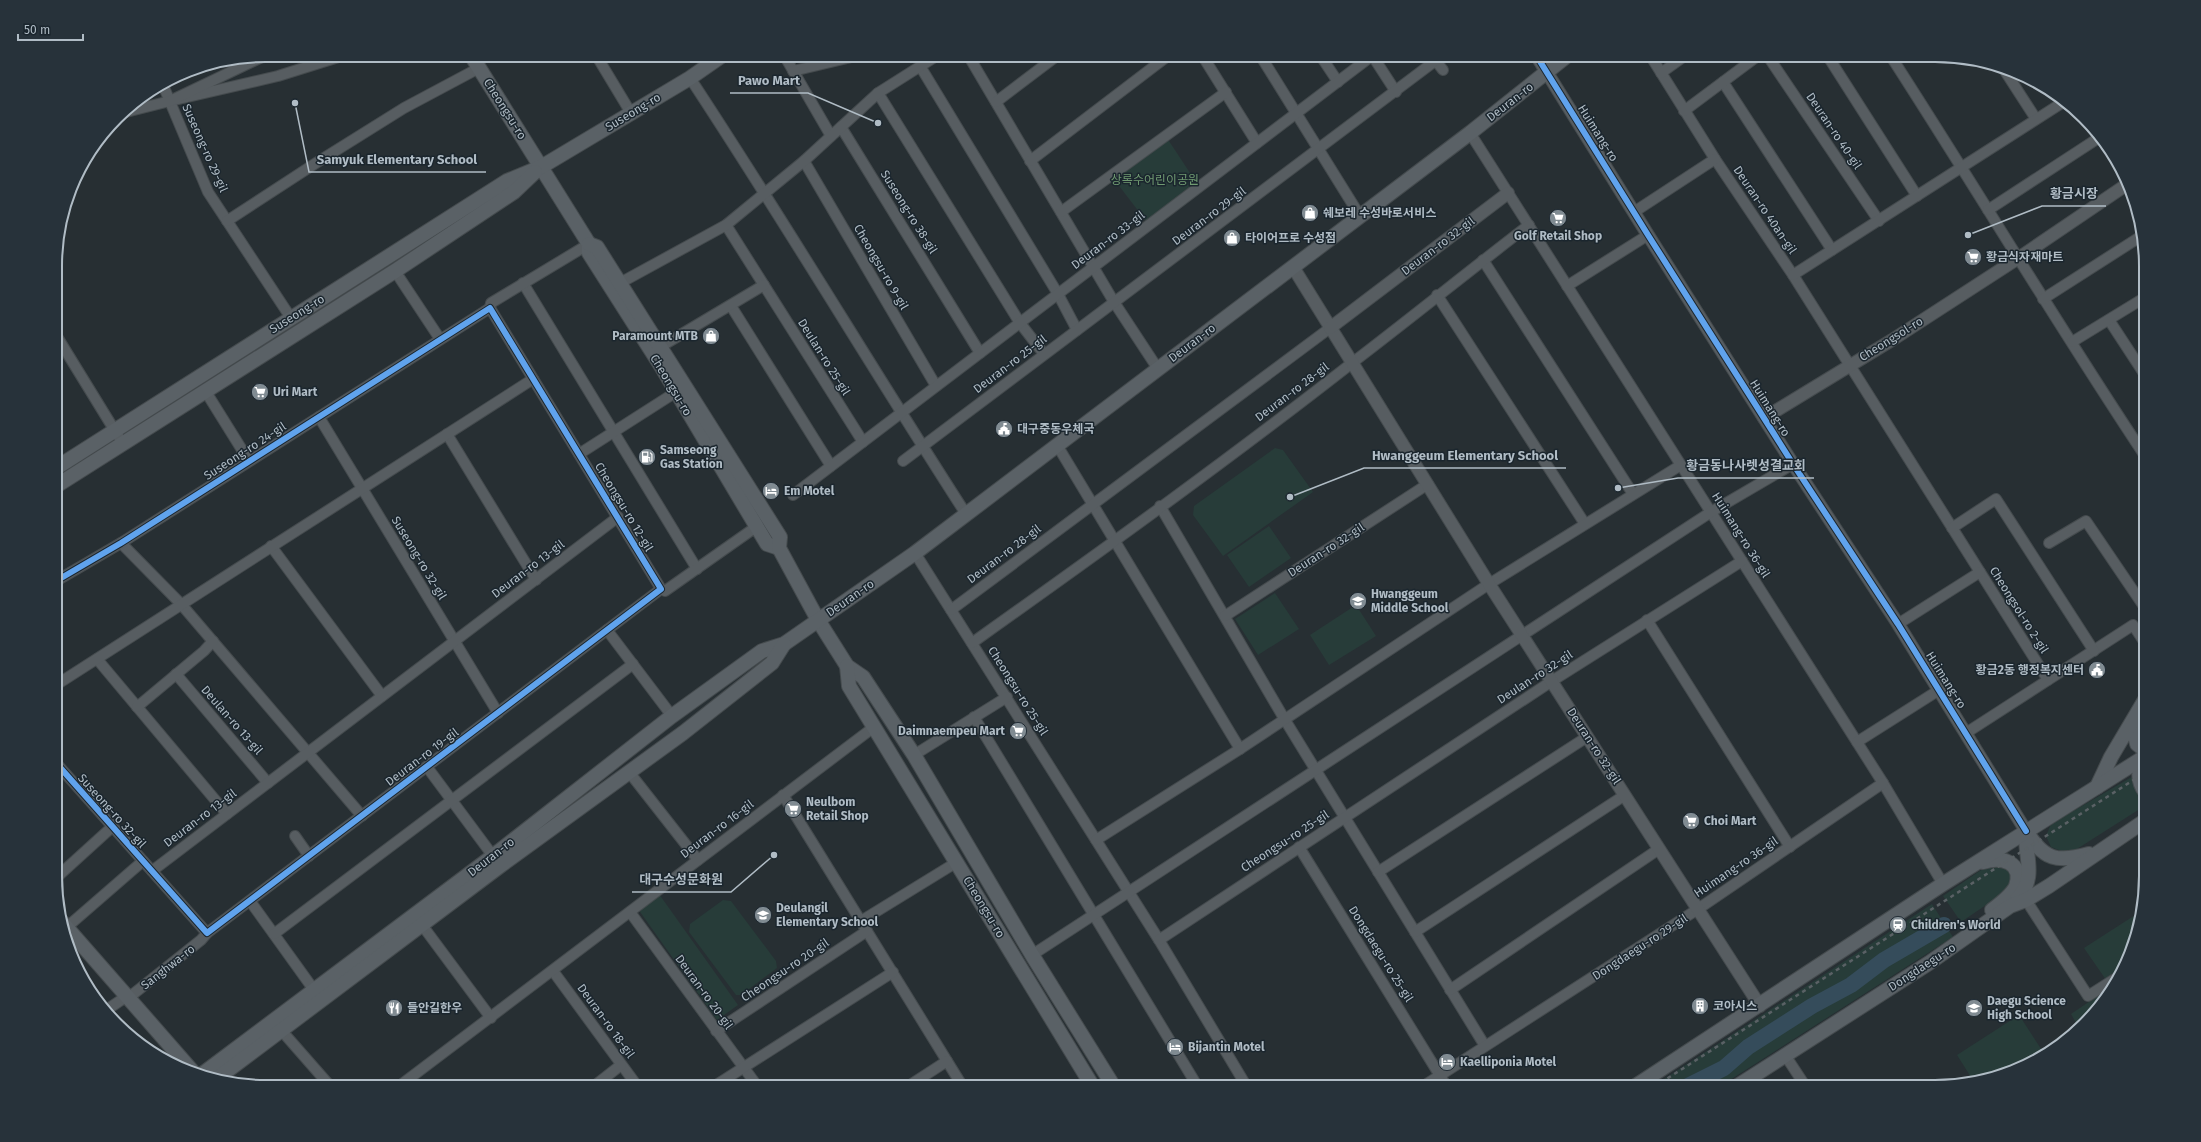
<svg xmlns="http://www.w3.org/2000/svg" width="2201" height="1142" font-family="'Fira Sans','Noto Sans KR',sans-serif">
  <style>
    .green { fill: #273c39 }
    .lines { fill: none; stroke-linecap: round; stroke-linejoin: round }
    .river { stroke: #354c5b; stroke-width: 16 }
    .minor-casing { stroke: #454b4e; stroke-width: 12 }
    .tertiary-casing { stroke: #454b4e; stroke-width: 14 }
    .secondary-casing { stroke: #454b4e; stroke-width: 16 }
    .minor { stroke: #575d61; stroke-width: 10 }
    .tertiary { stroke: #575d61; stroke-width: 12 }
    .secondary { stroke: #5a6166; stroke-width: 14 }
    .rail { stroke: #5a6165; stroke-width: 2.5; stroke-dasharray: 4 4; stroke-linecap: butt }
    .cycleway-casing { stroke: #1b262e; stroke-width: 8 }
    .cycleway { stroke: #60a3ed; stroke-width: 6 }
    .labels { text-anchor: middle; stroke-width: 3; stroke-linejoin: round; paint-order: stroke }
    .street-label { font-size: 12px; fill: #b0bcc5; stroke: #1b262e }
    .park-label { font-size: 12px; fill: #709a71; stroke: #1b262e }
    .poi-label { font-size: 12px; font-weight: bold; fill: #b0bcc5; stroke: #1b262e; text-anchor: start }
    .rim { fill: none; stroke: #b0bcc5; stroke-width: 2 }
    .leader { fill: none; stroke: #b0bcc5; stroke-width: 1.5 }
    .callout-dot { fill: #b0bcc5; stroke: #1b262e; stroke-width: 1.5 }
    .callout-label { font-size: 13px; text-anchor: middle; font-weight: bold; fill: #b0bcc5; stroke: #1b262e; stroke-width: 3; stroke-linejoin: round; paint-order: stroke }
  </style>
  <rect width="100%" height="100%" fill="#272f33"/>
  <g class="green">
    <path d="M1167,138L1196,182L1146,221L1113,178Z"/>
    <path d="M1275,448L1283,450L1313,492L1223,556L1193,515L1194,506Z"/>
    <path d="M1269,526L1291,558L1249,587L1227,555Z"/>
    <path d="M1275,593L1299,629L1258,655L1235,619Z"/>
    <path d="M1356,605L1376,636L1329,665L1310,635Z"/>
    <path d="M2137,774L2146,805L2069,854L2051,847L2046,836L2051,824Z"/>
    <path d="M1993,862L2012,868L2011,888L1961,922L1943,896Z"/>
    <path d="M659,894L738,1005L717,1020L638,909Z"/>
    <path d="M723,900L731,901L776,961L777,968L741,995H736L689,932L690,924Z"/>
    <path d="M1932,904L1953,937L1719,1087H1652Z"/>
    <path d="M2143,910L2142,918L2124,969L2094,1015L2079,1028L2071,1014L2111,987L2084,948Z"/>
    <path d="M2019,1015L2045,1055L2003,1076L1974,1082L1957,1055Z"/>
  </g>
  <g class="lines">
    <path class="river" d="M1686,1087L1724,1068L1748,1047L1812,1006L1851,985L1884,960L1944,925"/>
    <defs>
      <g id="minor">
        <path d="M596,55L631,113"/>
        <path d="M784,55L831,136"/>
        <path d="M968,55L1114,302L1158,369"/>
        <path d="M1202,55L1257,143"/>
        <path d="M1260,55L1360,216"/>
        <path d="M1320,55L1338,82"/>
        <path d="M1372,55L1396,92"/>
        <path d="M1431,55L1443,70"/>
        <path d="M1650,55L1715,159L1793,275L2048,680L2133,625L2145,643"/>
        <path d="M1767,55L1879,221"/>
        <path d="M1827,55L1917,196"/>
        <path d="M1890,55C1976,188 2057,324 2145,456"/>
        <path d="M920,66L1058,294L1077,330"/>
        <path d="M2003,68L2036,119"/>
        <path d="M793,71L860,55"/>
        <path d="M1661,73L1686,55"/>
        <path d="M690,78C785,222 873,370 966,514"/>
        <path d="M1723,82L1832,250"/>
        <path d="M163,85L208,192L291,318"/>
        <path d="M878,93L1020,323L1044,354"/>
        <path d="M170,101L278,76L345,55"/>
        <path d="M996,102L1058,55"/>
        <path d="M1684,111L1759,55"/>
        <path d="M122,113L170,101L266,55"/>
        <path d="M841,127L980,353"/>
        <path d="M1470,133L1883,783L1943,884"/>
        <path d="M804,161L936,386"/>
        <path d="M1030,161L1169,55"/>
        <path d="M1988,210L2100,137"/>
        <path d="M1061,212L1226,92"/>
        <path d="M1634,212L1715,159"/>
        <path d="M227,221L316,163L404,108L479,68"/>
        <path d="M726,225L863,442"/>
        <path d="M1483,260L1633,494"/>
        <path d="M395,271L440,339"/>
        <path d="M1793,275L2065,101"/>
        <path d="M523,283L697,569"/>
        <path d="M620,283L726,225L804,161L878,93L938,55"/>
        <path d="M1567,286L1648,235"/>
        <path d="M1437,295L1585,524"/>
        <path d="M2043,299L2143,235"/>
        <path d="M731,306L831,466"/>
        <path d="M490,308L491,303L589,244"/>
        <path d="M2109,320L2145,375"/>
        <path d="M56,335L123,444"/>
        <path d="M2072,342L2144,298"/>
        <path d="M660,347L764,285"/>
        <path d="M206,392L249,461"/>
        <path d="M319,417L498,713"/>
        <path d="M447,434L536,580"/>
        <path d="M1057,445L1240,749"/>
        <path d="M579,454L676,392"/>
        <path d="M903,461L1443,55"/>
        <path d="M793,495L1373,55"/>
        <path d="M1160,506L1285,720L1485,1046"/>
        <path d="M1952,528L1996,499L2094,651"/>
        <path d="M121,543L181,604L362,816"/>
        <path d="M2049,543L2086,521L2145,608"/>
        <path d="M271,546L382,696"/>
        <path d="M915,553L1159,940L1247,1087"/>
        <path d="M56,581L121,543L490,308L661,589L207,933L57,764"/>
        <path d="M661,589L665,591L756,527"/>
        <path d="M951,610L1330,328"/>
        <path d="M1225,616L1428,484"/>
        <path d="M1647,620L1790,847"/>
        <path d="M1898,624L1980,572"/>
        <path d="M607,630L672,716"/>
        <path d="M972,643C1100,552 1228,460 1352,363C1411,318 1469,271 1529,225"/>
        <path d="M97,659L227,814"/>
        <path d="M176,674L268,783"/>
        <path d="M56,685L533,379"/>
        <path d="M137,707L204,651L213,641"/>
        <path d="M974,717L1198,1087"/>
        <path d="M1966,733L2048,680"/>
        <path d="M1857,742L1939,690"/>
        <path d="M914,755L1007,697"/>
        <path d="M427,767L493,856"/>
        <path d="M629,772L698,860"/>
        <path d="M783,795L963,1087"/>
        <path d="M295,836L309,856"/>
        <path d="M1096,840L1240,749L1489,584L1681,465"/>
        <path d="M1299,847L1447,1087"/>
        <path d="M152,871L618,517"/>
        <path d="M1378,872L1587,737"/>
        <path d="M57,877L112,827"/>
        <path d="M2026,900L2088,996L2121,975"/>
        <path d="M250,901L314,990"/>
        <path d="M630,912L758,1087"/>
        <path d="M861,921L957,862"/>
        <path d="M422,925L491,1018"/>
        <path d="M67,927L143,861"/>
        <path d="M1415,932L1625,795"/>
        <path d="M274,934L633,664"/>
        <path d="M1159,940L1552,681L1742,561"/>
        <path d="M1032,955L1711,512L1793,464"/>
        <path d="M553,971L638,1087"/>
        <path d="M1450,990L1659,849"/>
        <path d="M105,1011L127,996L132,995L201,940L207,933"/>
        <path d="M281,1030L331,1087"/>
        <path d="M716,1031L867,931"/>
        <path d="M1785,1055L1806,1087"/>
        <path d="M398,1087L874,727"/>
        <path d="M593,1087L621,1065"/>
        <path d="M713,1087L893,972"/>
        <path d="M907,1087L947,1061"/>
        <path d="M1422,1087L1698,909L1883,783"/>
      </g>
      <g id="tertiary">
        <path d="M1536,55L1648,235L1793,464L1898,624L2026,831"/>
        <path d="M1293,267L1489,584L1760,1006"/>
        <path d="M1330,328L1508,193"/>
        <path d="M1764,418L1892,340L2017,259L2129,183"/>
      </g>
      <g id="secondary">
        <path d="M471,55L589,244V253L661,366L767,544L779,548"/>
        <path d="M589,244L597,247L780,537L779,548L818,620L847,666L863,677L914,755L1032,955L1114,1087"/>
        <path d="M56,468L507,181L541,167L690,78L723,55"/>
        <path d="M56,486L395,271L514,192L535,172"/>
        <path d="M847,666L849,686L1093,1087"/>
        <path d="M2132,723L2137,744L2146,751"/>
        <path d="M2146,757C2137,768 2137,781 2146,793"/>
        <path d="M2097,787L2111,757L2146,698"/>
        <path d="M2026,831C2044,860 2057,863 2089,854"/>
        <path d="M1983,862C2001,856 2024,862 2016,886C2012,895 2000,904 1992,910"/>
        <path d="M2017,899C2037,878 2025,857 2026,834"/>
        <path d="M61,921L194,1073"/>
        <path d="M201,1075L493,856L672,716L762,651L784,644L915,553L1470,133L1568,55"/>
        <path d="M215,1080L500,866L683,733L772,663L784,644"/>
        <path d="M1634,1087L1943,884L2146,756"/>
        <path d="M1736,1087L1929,963L2010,906L2026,900L2049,886L2146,820"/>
      </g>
    </defs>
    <use href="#minor" class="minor-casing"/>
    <use href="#tertiary" class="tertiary-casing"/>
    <use href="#secondary" class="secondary-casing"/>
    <use href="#minor" class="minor"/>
    <use href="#tertiary" class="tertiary"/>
    <use href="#secondary" class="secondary"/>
    <path class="rail" d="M1654,1087L2146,772"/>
    <defs>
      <g id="cycleway">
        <path d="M1536,55L1648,235L1793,464L1898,624L2026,831"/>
        <path d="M56,581L121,543L490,308L661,589L207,933L57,764"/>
      </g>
    </defs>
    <use href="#cycleway" class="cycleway-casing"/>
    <use href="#cycleway" class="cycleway"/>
  </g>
  <defs>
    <symbol id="shop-disc" viewBox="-11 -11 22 22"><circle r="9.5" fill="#808b92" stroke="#1b262e"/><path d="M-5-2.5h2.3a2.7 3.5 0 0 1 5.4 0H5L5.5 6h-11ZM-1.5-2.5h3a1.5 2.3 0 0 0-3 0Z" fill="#fff"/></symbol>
    <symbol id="supermarket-disc" viewBox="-11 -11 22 22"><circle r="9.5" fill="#808b92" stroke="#1b262e"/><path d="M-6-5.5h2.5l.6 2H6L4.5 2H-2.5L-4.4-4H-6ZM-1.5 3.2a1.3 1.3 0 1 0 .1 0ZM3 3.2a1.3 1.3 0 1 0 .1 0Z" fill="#fff"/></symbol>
    <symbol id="civic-disc" viewBox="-11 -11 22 22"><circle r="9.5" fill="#808b92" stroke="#1b262e"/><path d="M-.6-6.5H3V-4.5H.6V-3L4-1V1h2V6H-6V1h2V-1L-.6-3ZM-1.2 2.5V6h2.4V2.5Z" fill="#fff"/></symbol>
    <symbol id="fuel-disc" viewBox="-11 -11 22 22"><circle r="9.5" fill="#808b92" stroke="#1b262e"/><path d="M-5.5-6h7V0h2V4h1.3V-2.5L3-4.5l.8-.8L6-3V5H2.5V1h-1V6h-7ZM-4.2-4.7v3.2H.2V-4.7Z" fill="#fff"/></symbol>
    <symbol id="hotel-disc" viewBox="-11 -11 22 22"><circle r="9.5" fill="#808b92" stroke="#1b262e"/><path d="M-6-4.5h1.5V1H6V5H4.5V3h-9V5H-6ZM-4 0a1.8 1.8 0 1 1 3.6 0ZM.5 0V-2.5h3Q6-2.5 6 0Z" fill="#fff"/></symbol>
    <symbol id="school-disc" viewBox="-11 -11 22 22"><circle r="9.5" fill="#808b92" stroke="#1b262e"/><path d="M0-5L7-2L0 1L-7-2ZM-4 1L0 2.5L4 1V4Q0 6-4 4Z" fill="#fff"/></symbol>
    <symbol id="station-disc" viewBox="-11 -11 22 22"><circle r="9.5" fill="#808b92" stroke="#1b262e"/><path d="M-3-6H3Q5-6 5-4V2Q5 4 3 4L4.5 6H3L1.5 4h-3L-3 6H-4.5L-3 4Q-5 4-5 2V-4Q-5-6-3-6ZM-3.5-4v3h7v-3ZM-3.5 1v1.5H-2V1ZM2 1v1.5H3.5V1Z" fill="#fff"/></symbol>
    <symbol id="building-disc" viewBox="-11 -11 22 22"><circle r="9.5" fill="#808b92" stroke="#1b262e"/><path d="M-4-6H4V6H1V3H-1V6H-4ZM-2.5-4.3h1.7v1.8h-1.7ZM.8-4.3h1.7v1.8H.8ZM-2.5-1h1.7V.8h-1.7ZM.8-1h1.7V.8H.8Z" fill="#fff"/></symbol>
    <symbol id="restaurant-disc" viewBox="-11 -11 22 22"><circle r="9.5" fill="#808b92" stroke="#1b262e"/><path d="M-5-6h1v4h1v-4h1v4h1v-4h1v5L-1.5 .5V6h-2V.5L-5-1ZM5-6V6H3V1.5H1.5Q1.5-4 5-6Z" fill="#fff"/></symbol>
  </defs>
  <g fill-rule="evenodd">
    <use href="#shop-disc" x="1300" y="203" width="20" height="20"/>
    <use href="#supermarket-disc" x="1548" y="208" width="20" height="20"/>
    <use href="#shop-disc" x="1222" y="228" width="20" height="20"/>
    <use href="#supermarket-disc" x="1963" y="247" width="20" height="20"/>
    <use href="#shop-disc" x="701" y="326" width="20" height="20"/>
    <use href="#supermarket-disc" x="250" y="382" width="20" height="20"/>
    <use href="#civic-disc" x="994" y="419" width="20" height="20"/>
    <use href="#fuel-disc" x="637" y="447" width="20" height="20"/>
    <use href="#hotel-disc" x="761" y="481" width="20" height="20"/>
    <use href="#school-disc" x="1348" y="591" width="20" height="20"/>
    <use href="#civic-disc" x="2087" y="660" width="20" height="20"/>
    <use href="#supermarket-disc" x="1008" y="721" width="20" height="20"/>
    <use href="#supermarket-disc" x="783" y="799" width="20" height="20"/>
    <use href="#supermarket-disc" x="1681" y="811" width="20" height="20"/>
    <use href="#school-disc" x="753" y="905" width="20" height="20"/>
    <use href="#station-disc" x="1888" y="915" width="20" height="20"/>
    <use href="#building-disc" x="1690" y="996" width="20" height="20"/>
    <use href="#restaurant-disc" x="384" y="998" width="20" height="20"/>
    <use href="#school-disc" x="1964" y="998" width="20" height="20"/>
    <use href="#hotel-disc" x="1165" y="1037" width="20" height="20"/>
    <use href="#hotel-disc" x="1437" y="1052" width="20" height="20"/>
  </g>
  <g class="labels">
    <g class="street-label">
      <text transform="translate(1510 102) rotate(-38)" y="4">Deuran-ro</text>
      <text transform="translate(505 109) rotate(58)" y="4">Cheongsu-ro</text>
      <text transform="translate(633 112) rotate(-31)" y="4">Suseong-ro</text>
      <text transform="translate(1834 131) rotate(56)" y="4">Deuran-ro 40-gil</text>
      <text transform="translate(1598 133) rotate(58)" y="4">Huimang-ro</text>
      <text transform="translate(205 148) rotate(66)" y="4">Suseong-ro 29-gil</text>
      <text transform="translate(1765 210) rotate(56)" y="4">Deuran-ro 40an-gil</text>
      <text transform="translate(909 212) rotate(58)" y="4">Suseong-ro 38-gil</text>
      <text transform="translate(1209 216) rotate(-37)" y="4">Deuran-ro 29-gil</text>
      <text transform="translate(1108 240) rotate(-37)" y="4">Deuran-ro 33-gil</text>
      <text transform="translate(1438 246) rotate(-37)" y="4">Deuran-ro 32-gil</text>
      <text transform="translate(881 267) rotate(60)" y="4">Cheongsu-ro 9-gil</text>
      <text transform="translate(297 314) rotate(-32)" y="4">Suseong-ro</text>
      <text transform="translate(1891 339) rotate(-32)" y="4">Cheongsol-ro</text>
      <text transform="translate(1192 343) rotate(-37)" y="4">Deuran-ro</text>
      <text transform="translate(824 357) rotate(58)" y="4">Deulan-ro 25-gil</text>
      <text transform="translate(1010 364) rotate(-37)" y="4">Deuran-ro 25-gil</text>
      <text transform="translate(671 385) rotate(59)" y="4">Cheongsu-ro</text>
      <text transform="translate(1292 392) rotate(-37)" y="4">Deuran-ro 28-gil</text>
      <text transform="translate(1770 408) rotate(58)" y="4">Huimang-ro</text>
      <text transform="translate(245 451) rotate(-33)" y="4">Suseong-ro 24-gil</text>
      <text transform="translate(624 507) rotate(59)" y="4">Cheongsu-ro 12-gil</text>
      <text transform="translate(1741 535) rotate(58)" y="4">Huimang-ro 36-gil</text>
      <text transform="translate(1326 550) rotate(-33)" y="4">Deuran-ro 32-gil</text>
      <text transform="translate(1004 554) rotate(-37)" y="4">Deuran-ro 28-gil</text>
      <text transform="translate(419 558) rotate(59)" y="4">Suseong-ro 32-gil</text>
      <text transform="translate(528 569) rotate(-37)" y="4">Deuran-ro 13-gil</text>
      <text transform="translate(850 598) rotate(-35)" y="4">Deuran-ro</text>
      <text transform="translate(2019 610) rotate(58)" y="4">Cheongsol-ro 2-gil</text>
      <text transform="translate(1535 677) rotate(-33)" y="4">Deulan-ro 32-gil</text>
      <text transform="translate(1946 680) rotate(58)" y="4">Huimang-ro</text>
      <text transform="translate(1018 691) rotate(58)" y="4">Cheongsu-ro 25-gil</text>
      <text transform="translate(232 720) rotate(49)" y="4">Deulan-ro 13-gil</text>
      <text transform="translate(1594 746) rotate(57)" y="4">Deuran-ro 32-gil</text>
      <text transform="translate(422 757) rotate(-37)" y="4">Deuran-ro 19-gil</text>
      <text transform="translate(112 811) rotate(48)" y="4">Suseong-ro 32-gil</text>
      <text transform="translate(200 818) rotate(-37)" y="4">Deuran-ro 13-gil</text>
      <text transform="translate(717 829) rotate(-37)" y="4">Deuran-ro 16-gil</text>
      <text transform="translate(1285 841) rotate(-33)" y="4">Cheongsu-ro 25-gil</text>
      <text transform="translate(491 857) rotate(-38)" y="4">Deuran-ro</text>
      <text transform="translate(1736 867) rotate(-34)" y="4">Huimang-ro 36-gil</text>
      <text transform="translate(984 907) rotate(59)" y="4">Cheongsu-ro</text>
      <text transform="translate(1640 947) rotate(-33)" y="4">Dongdaegu-ro 29-gil</text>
      <text transform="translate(1381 954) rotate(58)" y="4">Dongdaegu-ro 25-gil</text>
      <text transform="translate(168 967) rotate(-38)" y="4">Sanghwa-ro</text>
      <text transform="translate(1922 967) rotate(-33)" y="4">Dongdaegu-ro</text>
      <text transform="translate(785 970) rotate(-34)" y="4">Cheongsu-ro 20-gil</text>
      <text transform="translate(704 992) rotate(54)" y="4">Deuran-ro 20-gil</text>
      <text transform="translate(606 1021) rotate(54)" y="4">Deuran-ro 18-gil</text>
    </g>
    <g class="park-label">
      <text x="1155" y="184">상록수어린이공원</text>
    </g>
    <g class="poi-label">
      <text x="1323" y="217">쉐보레 수성바로서비스</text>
      <text x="1558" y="240" text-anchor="middle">Golf Retail Shop</text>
      <text x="1245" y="242">타이어프로 수성점</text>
      <text x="1986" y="261">황금식자재마트</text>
      <text x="698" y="340" text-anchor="end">Paramount MTB</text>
      <text x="273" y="396">Uri Mart</text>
      <text x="1017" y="433">대구중동우체국</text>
      <text x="660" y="454">Samseong<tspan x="660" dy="14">Gas Station</tspan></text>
      <text x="784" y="495">Em Motel</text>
      <text x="1371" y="598">Hwanggeum<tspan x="1371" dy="14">Middle School</tspan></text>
      <text x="2084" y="674" text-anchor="end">황금2동 행정복지센터</text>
      <text x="1005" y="735" text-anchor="end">Daimnaempeu Mart</text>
      <text x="806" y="806">Neulbom<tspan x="806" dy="14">Retail Shop</tspan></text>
      <text x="1704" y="825">Choi Mart</text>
      <text x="776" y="912">Deulangil<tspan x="776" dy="14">Elementary School</tspan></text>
      <text x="1911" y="929">Children's World</text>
      <text x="1987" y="1005">Daegu Science<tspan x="1987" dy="14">High School</tspan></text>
      <text x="1713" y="1010">코아시스</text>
      <text x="407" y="1012">들안길한우</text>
      <text x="1188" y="1051">Bijantin Motel</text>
      <text x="1460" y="1066">Kaelliponia Motel</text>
    </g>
  </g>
  <path d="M0 0H2201V1142H0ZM266 62H1935A204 204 0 0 1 2139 266V876A204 204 0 0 1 1935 1080H266A204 204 0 0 1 62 876V266A204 204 0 0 1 266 62Z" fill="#27323a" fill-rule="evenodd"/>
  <path class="rim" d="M266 62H1935A204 204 0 0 1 2139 266V876A204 204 0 0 1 1935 1080H266A204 204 0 0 1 62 876V266A204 204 0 0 1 266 62Z"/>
  <path class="leader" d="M878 123L808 93H730M295 103L309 172H486M1968 235L2042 206H2106M1290 497L1364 468H1566M1618 488L1678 478H1814M774 855L731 892H632"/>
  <g class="callout-dot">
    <circle cx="878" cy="123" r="4"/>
    <circle cx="295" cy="103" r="4"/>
    <circle cx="1968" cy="235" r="4"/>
    <circle cx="1290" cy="497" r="4"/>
    <circle cx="1618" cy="488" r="4"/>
    <circle cx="774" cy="855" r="4"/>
  </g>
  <g class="callout-label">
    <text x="769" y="85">Pawo Mart</text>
    <text x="397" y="164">Samyuk Elementary School</text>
    <text x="2074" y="198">황금시장</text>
    <text x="1465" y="460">Hwanggeum Elementary School</text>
    <text x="1746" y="470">황금동나사렛성결교회</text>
    <text x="681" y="884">대구수성문화원</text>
  </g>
  <path d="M18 34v6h65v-6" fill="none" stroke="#b0bcc5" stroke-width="2"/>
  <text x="24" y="34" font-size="12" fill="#b0bcc5" stroke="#1b262e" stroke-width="3" paint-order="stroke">50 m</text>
</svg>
